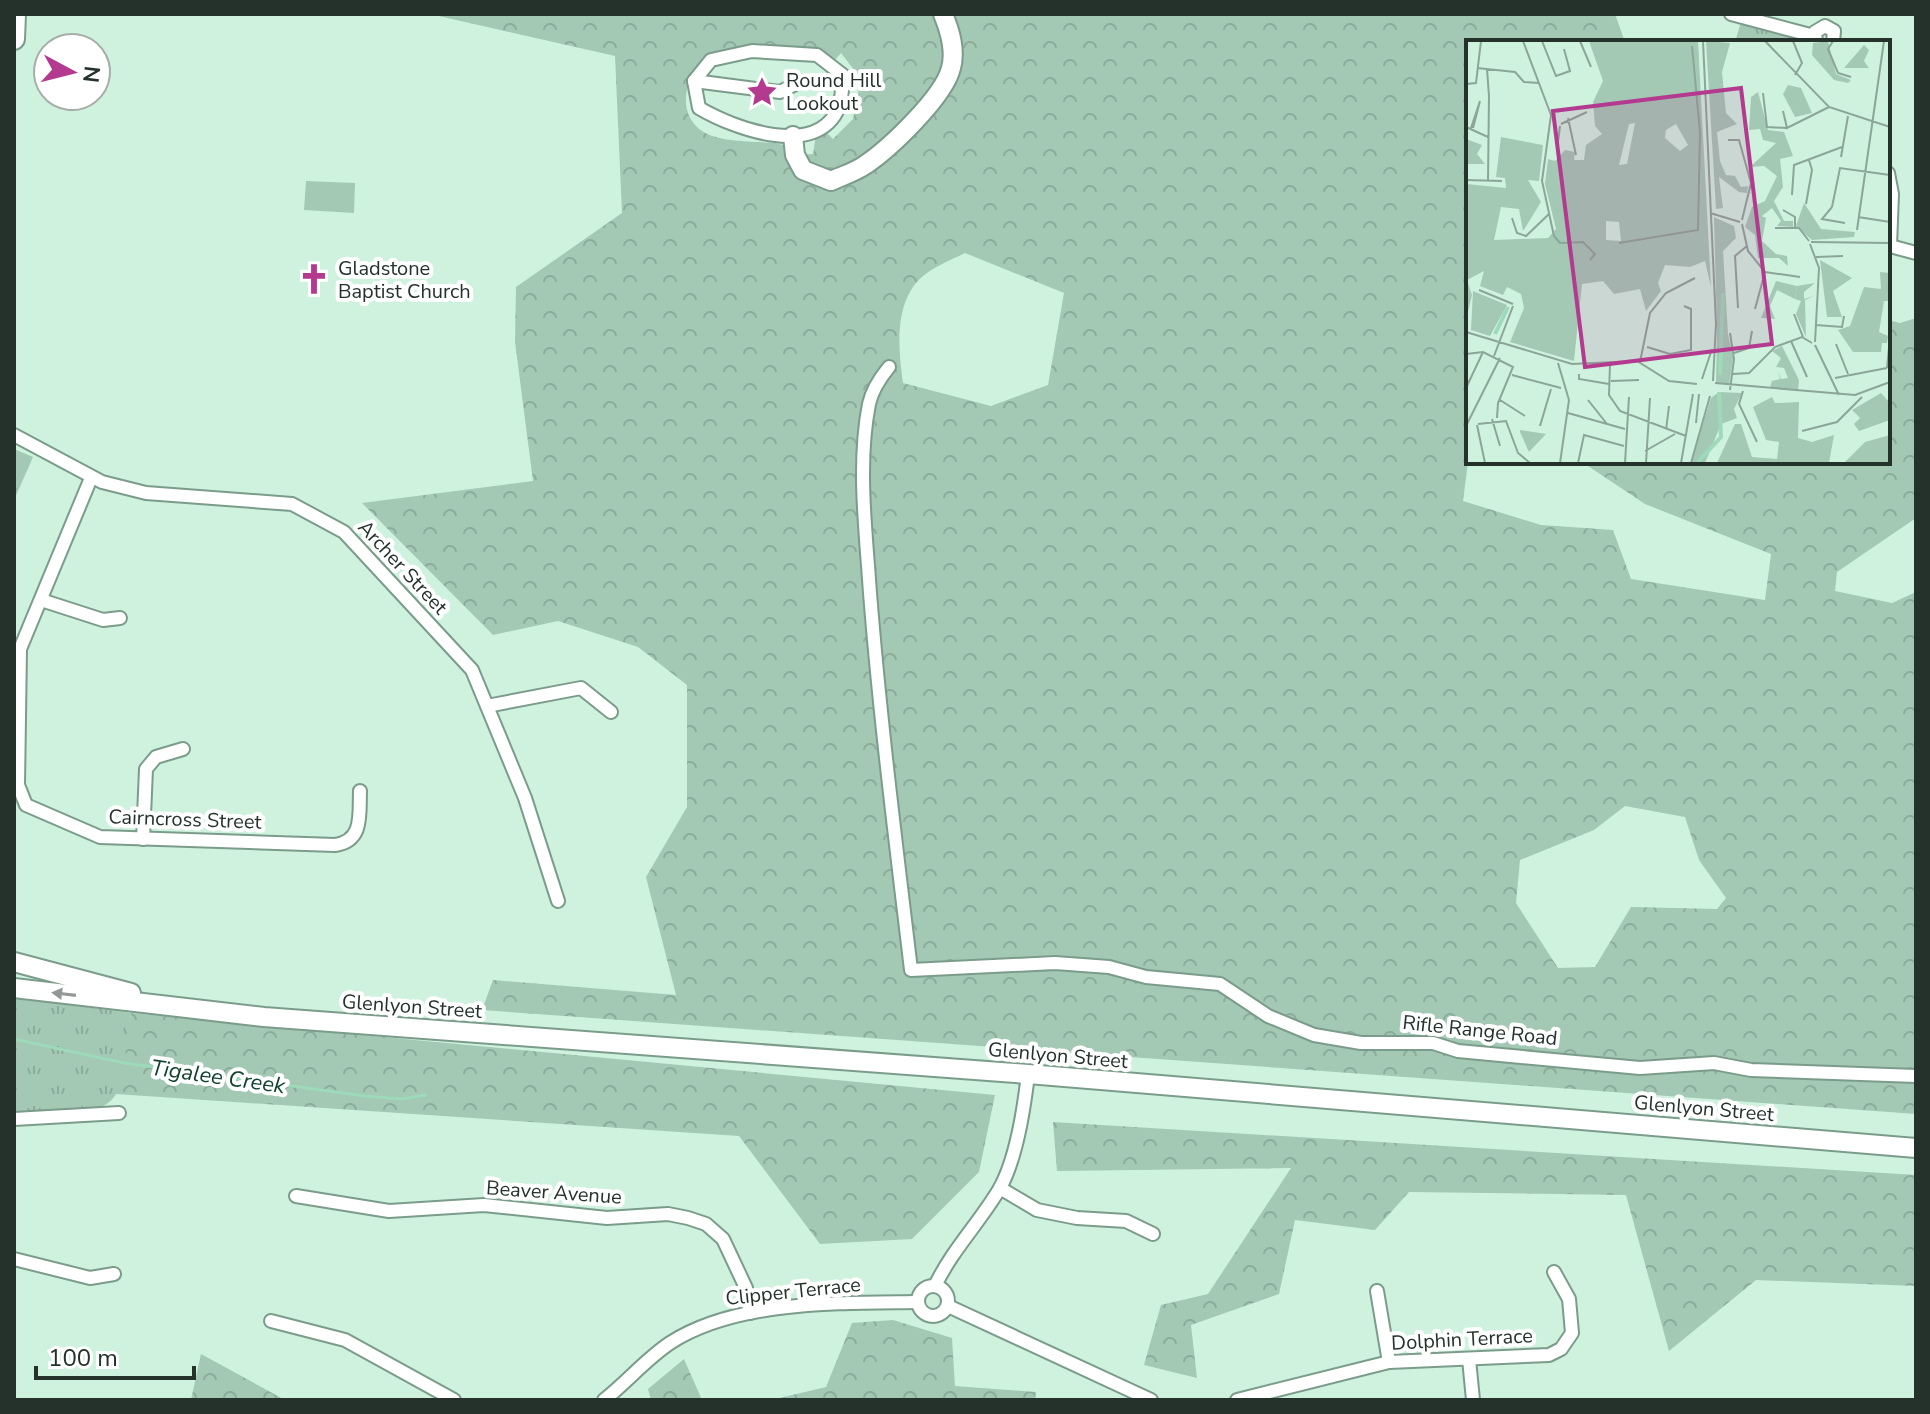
<svg xmlns="http://www.w3.org/2000/svg" width="1930" height="1414" font-family="'Nunito Sans',sans-serif">
  <style>
    .green { fill: #a3c8b4 }
    .forest { fill: url(#forest-crowns); fill-rule: evenodd }
    .park { fill: url(#park-tufts) }
    .lines { fill: none; stroke-linecap: round; stroke-linejoin: round }
    .stream { stroke: #9cdaba; stroke-width: 3 }
    .street-casing { stroke: #7b9c8a; stroke-width: 16 }
    .secondary-casing { stroke: #7b9c8a; stroke-width: 22 }
    .primary-casing { stroke: #7b9c8a; stroke-width: 24 }
    .street { stroke: #fff; stroke-width: 12 }
    .secondary { stroke: #fff; stroke-width: 18 }
    .primary { stroke: #fff; stroke-width: 20 }
    .oneway { fill: #929895 }
    .labels { text-anchor: middle; stroke-width: 8; stroke-linejoin: round; paint-order: stroke }
    .poi-label { font-size: 20px; fill: #24322b; stroke: #fff; text-anchor: start }
    .street-label { font-size: 20px; fill: #24322b; stroke: #fff }
    .water-label { font-size: 22px; font-style: italic; fill: #10422e; stroke: #fff }
    .inset-river { fill: none; stroke: #9cdaba; stroke-width: 4 }
    .inset-road { fill: none; stroke: #8ba597; stroke-width: 2 }
    .view { fill: #b33a8f; fill-opacity: 0.15; stroke: #b33a8f; stroke-width: 4 }
    .inset-edge { fill: none; stroke: #24322b; stroke-width: 4 }
  </style>
  <defs>
    <pattern id="forest-crowns" width="20" height="18" patternUnits="userSpaceOnUse" patternTransform="scale(2)"><rect width="20" height="18" fill="#a3c8b4"/><path d="M2 6a3 3 0 1 1 6 0M12 15a3 3 0 1 1 6 0" fill="none" stroke="#8cac9b"/></pattern>
    <pattern id="park-tufts" width="24" height="20" patternUnits="userSpaceOnUse" patternTransform="scale(2)"><rect width="24" height="20" fill="#a3c8b4"/><path d="M3 7l-1-3M5 7V3M7 7l1-3M15 17l-1-3M17 17v-4M19 17l1-3" fill="none" stroke="#8cac9b"/></pattern>
  </defs>
  <rect width="100%" height="100%" fill="#cff2df"/>
  <path class="green" d="M306,181L355,183L354,213L304,210Z"/>
  <g class="forest">
    <path d="M430,14H1615L1625,42H1468V462L1463,501L1541,525L1613,530L1631,579L1765,600L1771,554L1645,504L1582,462H1888V320L1900,323L1916,318V518L1837,572L1835,591L1892,603L1916,592V1114L482,1010L493,980L676,995L646,877L687,807V685L638,647L558,621L493,635L362,503L533,481L515,342L516,287L622,213L615,56ZM744,46L809,50L834,61L841,53L861,79L853,119L833,139L823,129L816,135L813,154L790,156L783,145L776,143C755,141 720,143 702,131C677,114 684,79 703,60C713,50 731,49 744,46ZM965,253L1064,293L1048,385L991,406L903,383C898,348 893,297 927,273C938,265 953,259 965,253ZM1625,806L1685,817L1699,860L1726,898L1717,909L1631,907L1595,967L1558,968L1516,903L1520,860L1594,830Z"/>
    <path d="M131,1013L995,1095L979,1172L912,1239L820,1244L739,1136L116,1094Z"/>
    <path d="M1053,1122L1916,1175V1286L1756,1280L1669,1351L1626,1195L1409,1192L1375,1230L1295,1220L1279,1294L1191,1325L1197,1378L1144,1365L1161,1305L1208,1294L1291,1168L1057,1171Z"/>
    <path d="M893,1320L952,1338L955,1386L1036,1392L1035,1400H771L826,1387L852,1323Z"/>
    <path d="M201,1354L285,1400H191Z"/>
    <path d="M684,1359L702,1400H651L648,1389Z"/>
  </g>
  <g class="park">
    <path d="M1741,22L1799,37L1804,42H1735Z"/>
    <path d="M14,449L33,457L14,500Z"/>
    <path d="M14,997L131,1013C128,1031 123,1082 116,1094C99,1123 41,1111 14,1111Z"/>
  </g>
  <g class="lines">
    <path class="stream" d="M14,1039L124,1063L365,1096L402,1099L425,1095"/>
    <defs>
      <g id="street">
        <path d="M1731,14L1814,36"/>
        <path d="M1816,42L1815,32L1825,26L1834,31L1833,42"/>
        <path d="M752,51L817,55L844,76C842,85 842,98 839,107C817,160 733,128 699,108L694,81L711,60Z"/>
        <path d="M694,81L780,92L801,81"/>
        <path d="M1888,173L1892,194L1890,246"/>
        <path d="M1890,246L1916,253"/>
        <path d="M889,367C880,378 872,390 869,404C857,465 866,532 870,593C880,719 896,844 911,970L1055,963L1109,967L1146,977L1220,984L1268,1016L1314,1035L1361,1043H1433L1458,1051L1640,1068L1714,1063L1751,1070L1916,1076"/>
        <path d="M14,435L102,482L146,493L292,504L344,532L472,670L525,798L558,901"/>
        <path d="M91,478L20,649L18,785L26,805L100,837L335,845C364,841 359,814 360,791"/>
        <path d="M41,600L103,620L120,618"/>
        <path d="M487,706L581,688L611,712"/>
        <path d="M143,839L146,769L156,757L183,749"/>
        <path d="M14,1119L119,1113"/>
        <path d="M1000,1188L1037,1210L1077,1218L1126,1221L1153,1234"/>
        <path d="M296,1196L389,1211L484,1205L607,1218L668,1214L688,1218L706,1224L723,1239L746,1288L750,1313"/>
        <path d="M14,1259L90,1278L114,1274"/>
        <circle cx="933" cy="1301" r="15"/>
        <path d="M935,1286C952,1250 980,1222 1000,1188C1017,1157 1024,1109 1028,1074"/>
        <path d="M1377,1291L1389,1362"/>
        <path d="M948,1306L1151,1400"/>
        <path d="M271,1321L345,1340L454,1400"/>
        <path d="M1469,1359L1473,1400"/>
        <path d="M604,1400C627,1382 646,1359 670,1343C736,1300 841,1303 917,1302"/>
        <path d="M1237,1400L1389,1362L1549,1355L1561,1349L1572,1333L1569,1299L1554,1272"/>
      </g>
      <g id="secondary">
        <path d="M793,136L795,155L803,170L831,181C842,176 855,172 865,165C889,149 944,97 951,68C956,50 950,31 943,14"/>
        <path d="M14,962L131,993"/>
        <path d="M14,988L264,1017L1028,1074L1916,1148"/>
      </g>
      <path id="primary" d="M14,39L15,14"/>
    </defs>
    <use href="#street" class="street-casing"/>
    <use href="#secondary" class="secondary-casing"/>
    <use href="#primary" class="primary-casing"/>
    <use href="#street" class="street"/>
    <use href="#secondary" class="secondary"/>
    <use href="#primary" class="primary"/>
  </g>
  <defs><path id="oneway-solid" d="M-6-.8H1V-3.2L6.5 0L1 3.2V.8H-6Z" transform="scale(2)"/></defs>
  <use class="oneway" href="#oneway-solid" transform="translate(64 994) rotate(-173)"/>
  <defs>
    <symbol id="sight-bare" viewBox="-9 -9 18 18"><path d="M0-6L1.8-2.2L6-1.7L2.9 1.2L3.7 5.4L0 3.3L-3.7 5.4L-2.9 1.2L-6-1.7L-1.8-2.2Z" fill="#b33a8f" stroke="#fff" stroke-width="2.5" paint-order="stroke"/></symbol>
    <symbol id="church-bare" viewBox="-9 -9 18 18"><path d="M-1.2-6h2.4v3.5h3.3v2.4h-3.3V6h-2.4V-.1h-3.3v-2.4h3.3Z" fill="#b33a8f" stroke="#fff" stroke-width="2.5" paint-order="stroke"/></symbol>
  </defs>
  <g fill-rule="evenodd">
    <use href="#sight-bare" x="740" y="70" width="44" height="44"/>
    <use href="#church-bare" x="292" y="257" width="44" height="44"/>
  </g>
  <g class="labels">
    <g class="poi-label">
      <text x="786" y="87">Round Hill<tspan x="786" dy="23">Lookout</tspan></text>
      <text x="338" y="275">Gladstone<tspan x="338" dy="23">Baptist Church</tspan></text>
    </g>
    <g class="street-label">
      <text transform="translate(403 567) rotate(47)" y="7">Archer Street</text>
      <text transform="translate(185 819) rotate(2)" y="7">Cairncross Street</text>
      <text transform="translate(412 1006) rotate(4)" y="7">Glenlyon Street</text>
      <text transform="translate(1480 1030) rotate(6)" y="7">Rifle Range Road</text>
      <text transform="translate(1058 1055) rotate(5)" y="7">Glenlyon Street</text>
      <text transform="translate(1704 1108) rotate(5)" y="7">Glenlyon Street</text>
      <text transform="translate(554 1192) rotate(4)" y="7">Beaver Avenue</text>
      <text transform="translate(793 1291) rotate(-6)" y="7">Clipper Terrace</text>
      <text transform="translate(1462 1339) rotate(-3)" y="7">Dolphin Terrace</text>
    </g>
    <g class="water-label">
      <text transform="translate(218 1076) rotate(8)" y="8">Tigalee Creek</text>
    </g>
  </g>
  <g transform="translate(1466 40)">
    <rect width="424" height="424" fill="#cff2df"/>
    <path d="M322,45L335,48L346,73L329,77L317,54Z" fill="#a3c8b4"/>
    <path d="M123,1H232L245,247L239,221L224,227L199,225L192,243L195,251L180,271L174,249L148,254L137,241L116,244L108,321L44,302L58,268L55,254L41,247L37,255L14,246L18,231L1,240L6,255L0,280V144L40,148L39,138L30,137L35,97L77,105L73,141L62,140L75,162L57,191L53,169L35,167L28,200L82,198L90,189L79,144L82,119L89,121L99,110L109,112L108,120H118L120,105L136,94L129,86L127,62L137,41ZM169,83L161,124L153,125L163,84ZM210,84L222,105L214,111L199,98L200,90ZM140,181L153,182L155,201L140,200ZM240,1L264,3L256,32L260,73L271,84L251,92L254,121L260,135L269,136L275,147L282,146L281,153L273,152L253,137L257,168L250,169ZM362,1L370,34L385,40L382,43L368,40L346,15L347,3ZM398,5L403,10L398,21L403,28H378ZM292,52L302,90L318,92L327,116L314,119L317,147L308,161L318,181H327V187L311,186L315,181L306,168L296,176L300,178L296,201L310,214L321,216L322,226L313,218H292L289,195L279,187L286,167L299,161L311,136L298,126L284,127L310,103L297,100L294,89L283,90L285,57ZM248,177L268,186L270,198L257,211L262,294L251,293ZM354,220L386,238L367,251L376,277H361ZM414,232L424,233V261H418L413,292L422,296L421,303H416L415,312H387L372,290L384,286L398,247L415,249ZM310,241L331,246L329,259L311,250L304,266L309,279L295,278ZM306,357L309,363L333,362L332,398L346,402L368,395L363,423H251L269,384H275L286,417L311,419L313,402L300,400L287,367ZM424,395V423H378L399,402Z" fill="#a3c8b4" fill-rule="evenodd"/>
    <path d="M0,99L16,105L11,114L19,124H0ZM338,163L355,189L389,192L388,197L346,200L330,186ZM349,243L338,252V259L348,256L339,260L340,297L330,274L335,261L329,259L331,246ZM7,251L41,265L24,296L5,290ZM251,293L262,294L267,318L263,345L250,343ZM316,306L333,340L332,350L304,348L306,341L314,339L312,331L315,339L322,338L318,328L310,327L315,318L306,311ZM253,352L276,353L268,369L271,378L255,384L239,423H225L245,358ZM415,353L424,363V380L393,391L388,384L394,378L386,370ZM54,392V390L80,394L63,412Z" fill="#a3c8b4"/>
    <path class="inset-river" d="M29,294L42,267M254,335L257,253M231,423L255,397L253,352"/>
    <path class="inset-road" d="M57,1L85,75L76,141L88,196L94,203L117,202L129,214L124,220M76,1L90,36L104,31L98,9M114,1L125,27M237,1L250,284L247,341M299,1L363,67L424,87M327,1L336,23L329,35M367,1L362,9L372,33L385,37M11,28L49,32L58,42L73,43M21,29L23,56M0,44L10,43L15,1M297,53L301,87L321,88M317,71L321,88L363,67M102,78L110,115M95,84L121,72M0,87L22,97M5,88L14,61L7,88M262,100H273L285,143L276,180M91,110L94,86M375,117L382,76M0,140L36,141M22,141L23,55M326,155L328,125L376,107M340,164L346,130L343,120M366,167L374,128L424,135M366,167L356,179L379,183M317,170L329,177V188M244,173L274,182M392,177L424,182M46,178L51,193L60,196L83,174M276,184L282,211L299,232L289,269M309,188H333L343,201M391,190L418,1M345,202L424,203M153,203L232,190L234,92L226,6M344,204L353,228L349,302M350,217L377,216M299,232L334,237M13,250L47,264M272,268L269,216L281,206M328,274L337,297M350,285L376,287L378,276M0,292L106,324L171,321L203,341L231,344M325,301L341,337M370,304L382,334M349,305L373,355M181,307L204,314L225,310V269L218,266M268,313L283,308L286,291M0,314L17,312L47,327L32,363L31,378M28,316L47,266M174,322L184,273L200,253L229,238M92,323L103,360L94,423M144,324L143,355L154,371L220,396M421,328L424,298M113,334V339L143,344M267,334L283,333L309,307L336,297L346,303M46,335L95,348M369,338L421,328M236,339L246,309M145,341L173,340M249,343L389,355L424,342M0,348L17,312M264,350L268,319L264,293M277,351L273,364L291,402M34,360L59,376M122,360L141,384M102,373L159,389M26,379L34,406M230,383L233,354M12,384L40,381L52,413L64,423M11,385L19,423M0,386L34,318M74,386L85,349M200,390L203,366M336,391L371,382L396,357M179,411L209,394M112,423L118,395L158,406M159,423L163,357M180,423L184,358M215,423L227,354M225,423L244,356"/>
    <path class="view" d="M275,48L306,304L119,327L87,71Z"/>
    <rect width="424" height="424" class="inset-edge"/>
  </g>
  <rect width="1930" height="1414" fill="none" stroke="#24322b" stroke-width="32"/>
  <g transform="translate(72 72) rotate(97)"><circle r="38" fill="#ffffff" stroke="#a7adaa" stroke-width="2"/>
  <path d="M0-6L14 30L0 20L-14 30Z" fill="#b33a8f"/>
  <text y="-12" font-size="22" font-weight="bold" text-anchor="middle" fill="#24322b">N</text>
  </g>
  <path d="M36 1366v12h158v-12" fill="none" stroke="#24322b" stroke-width="4"/>
  <text x="48" y="1366" font-size="24" fill="#24322b" stroke="#ffffff" stroke-width="6" paint-order="stroke">100 m</text>
</svg>
